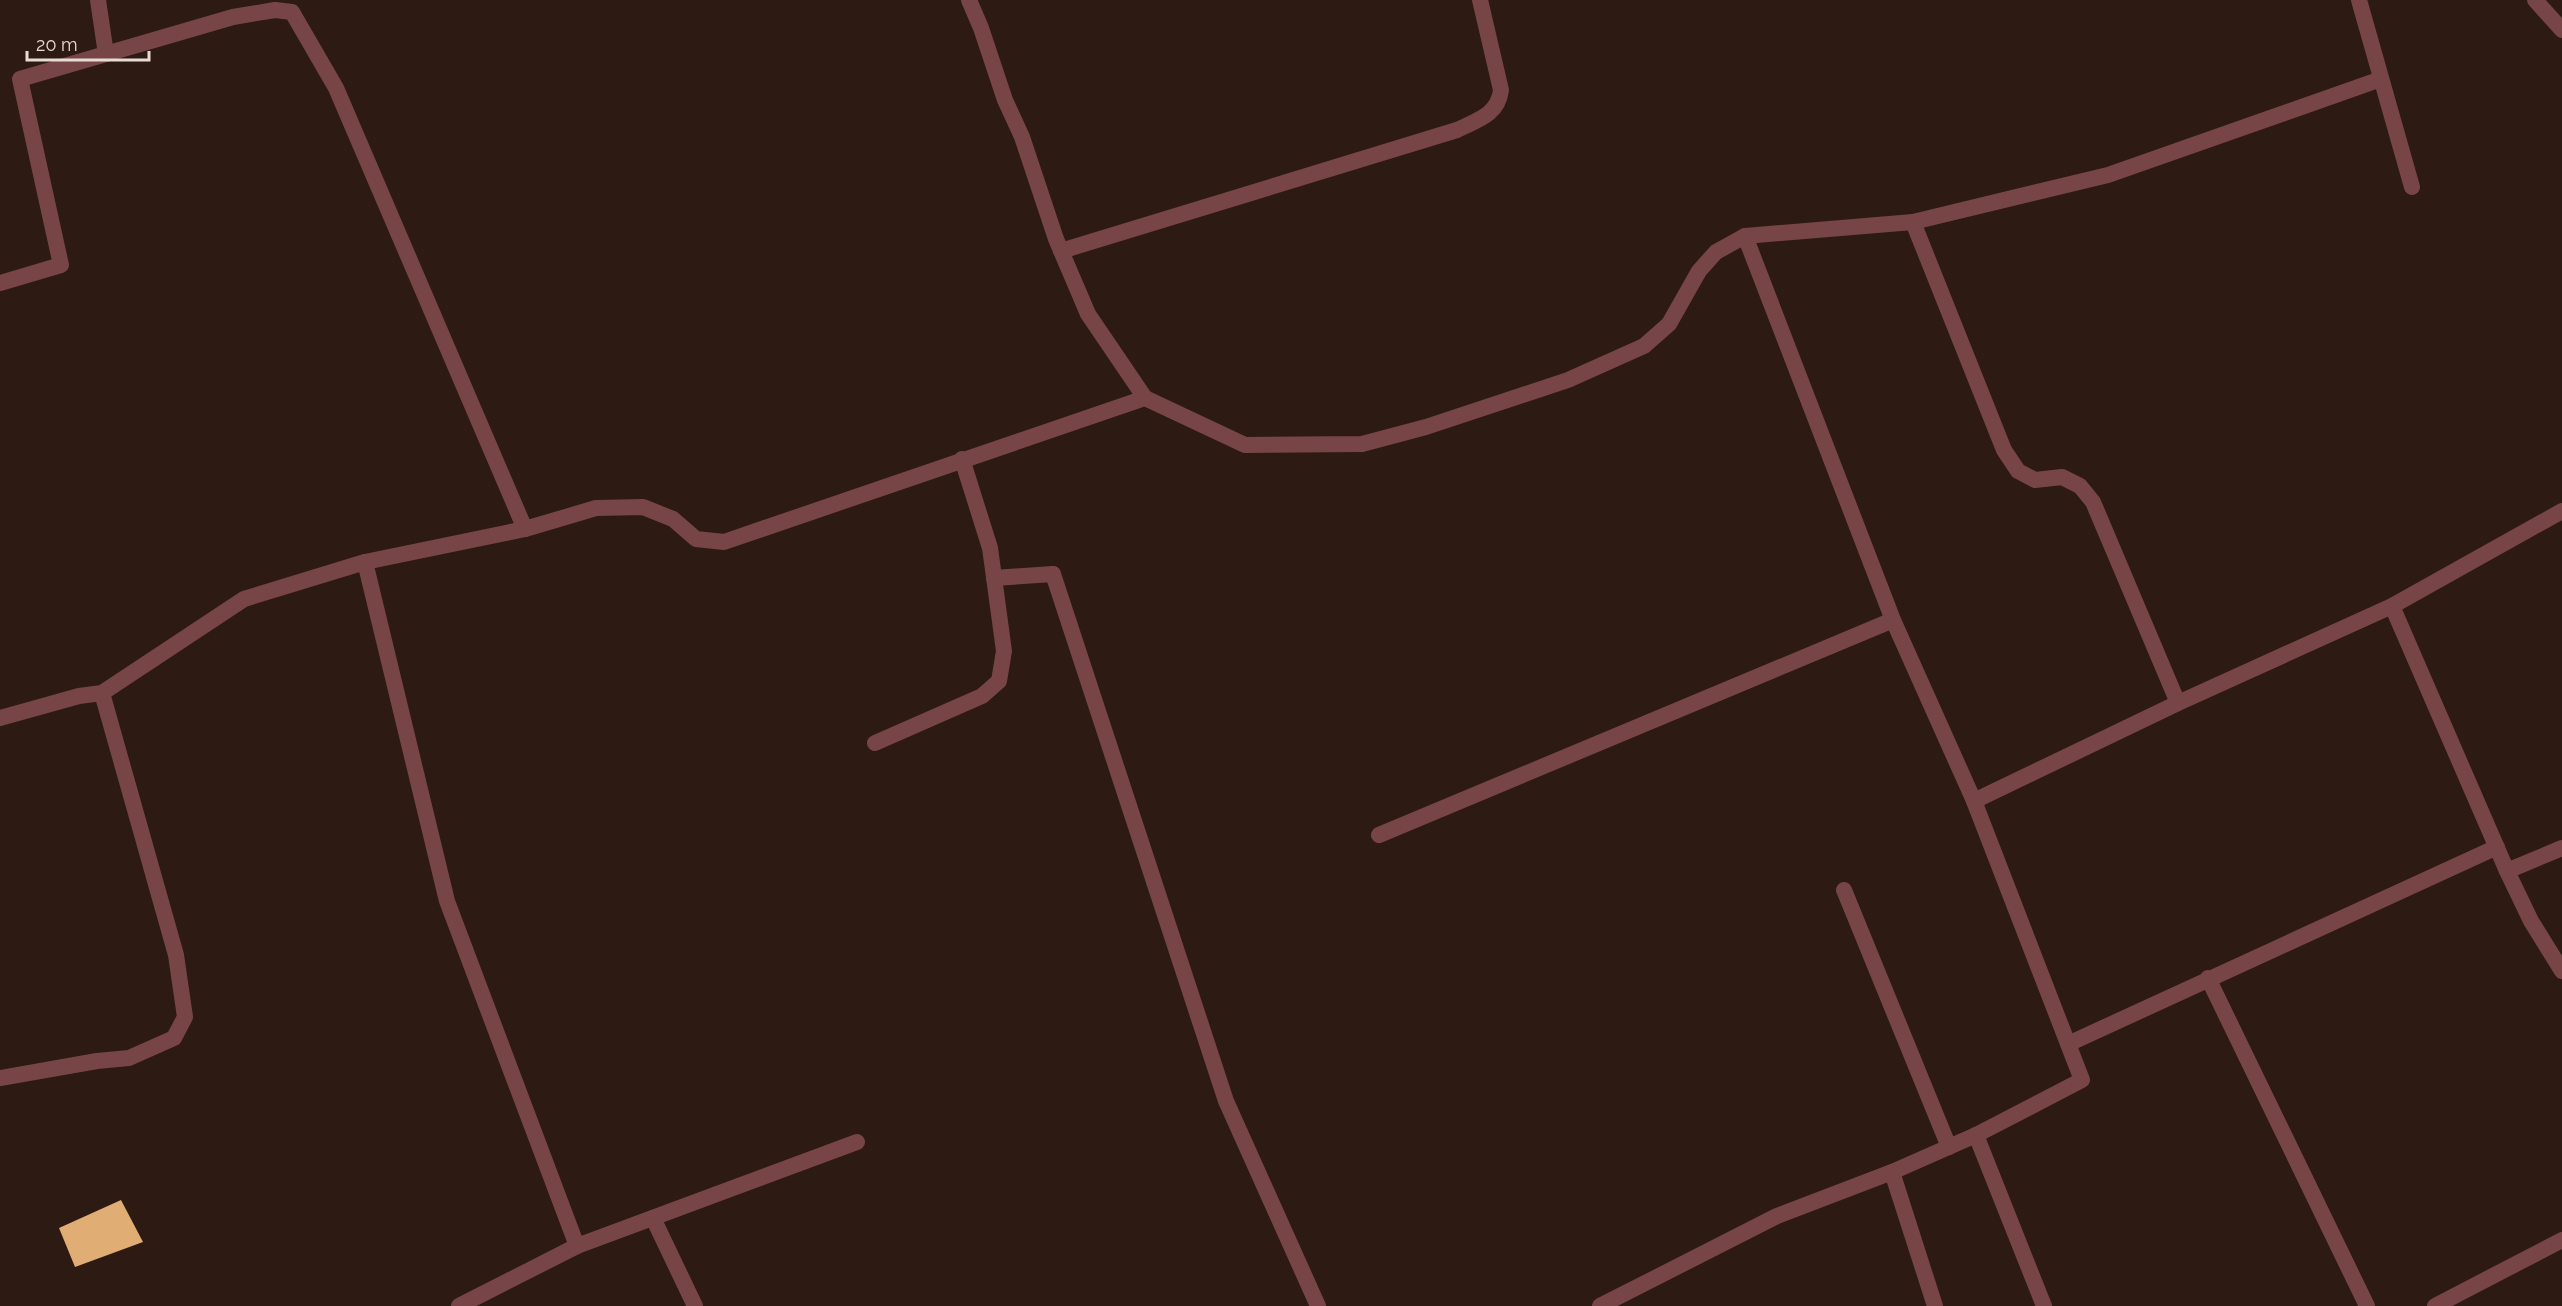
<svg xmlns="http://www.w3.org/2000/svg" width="2562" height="1306" font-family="Raleway,sans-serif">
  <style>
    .building { fill: #e0ad74 }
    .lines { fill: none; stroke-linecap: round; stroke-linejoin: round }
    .minor { stroke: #774546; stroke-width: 16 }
  </style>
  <rect width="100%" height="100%" fill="#2d1a12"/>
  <path class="building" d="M121,1200L143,1242L75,1267L59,1228Z"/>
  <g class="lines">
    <g class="minor">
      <path d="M98,0L106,54"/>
      <path d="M969,0L981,28L1005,100L1022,137L1056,239L1088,314L1145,398"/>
      <path d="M2359,0L2412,187"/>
      <path d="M2535,0L2562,30"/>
      <path d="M1913,222L2004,450L2018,471L2035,480L2062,477L2080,486L2093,502L2178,703"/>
      <path d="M1061,251L1457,130C1477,120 1498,115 1501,90L1480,0"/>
      <path d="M0,283L61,265L20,79L233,17L275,10L292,12L336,88L525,529"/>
      <path d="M365,562L447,901L577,1246"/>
      <path d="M994,578L1053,574L1226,1101L1318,1306"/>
      <path d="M2392,606L2507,871L2531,921L2562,971"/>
      <path d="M0,718L79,696L102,693L244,599L365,562L525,529L596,508L643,507L673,519L696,539L724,542L1145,398L1245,445L1362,444L1426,427L1568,380L1644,346L1669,324L1699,271L1716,252L1745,236L1913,222L2108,175L2381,79"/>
      <path d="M875,743L982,696L999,681L1004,651L990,548L962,459"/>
      <path d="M1974,801L2178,703L2392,606L2562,511"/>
      <path d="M1379,835L1893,620"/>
      <path d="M2507,871L2562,848"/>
      <path d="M1844,890L1949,1147"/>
      <path d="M2208,978L2367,1306"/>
      <path d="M2068,1044L2497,847"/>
      <path d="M0,1078L97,1061L129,1058L174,1038L185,1017L176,955L102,693"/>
      <path d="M1976,1135L2044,1306"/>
      <path d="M1892,1172L1935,1306"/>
      <path d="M653,1218L695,1306"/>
      <path d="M459,1306L577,1246L857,1142"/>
      <path d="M1600,1306L1777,1216L1892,1172L1976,1135L2082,1080L1974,801L1893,620L1745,236"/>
      <path d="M2435,1306L2562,1240"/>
    </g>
  </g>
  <path d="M27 51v9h122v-9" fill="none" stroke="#e8dbd5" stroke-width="3"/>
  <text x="36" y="51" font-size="18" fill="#e8dbd5" stroke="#2d1a12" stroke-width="4.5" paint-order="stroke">20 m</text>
</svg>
